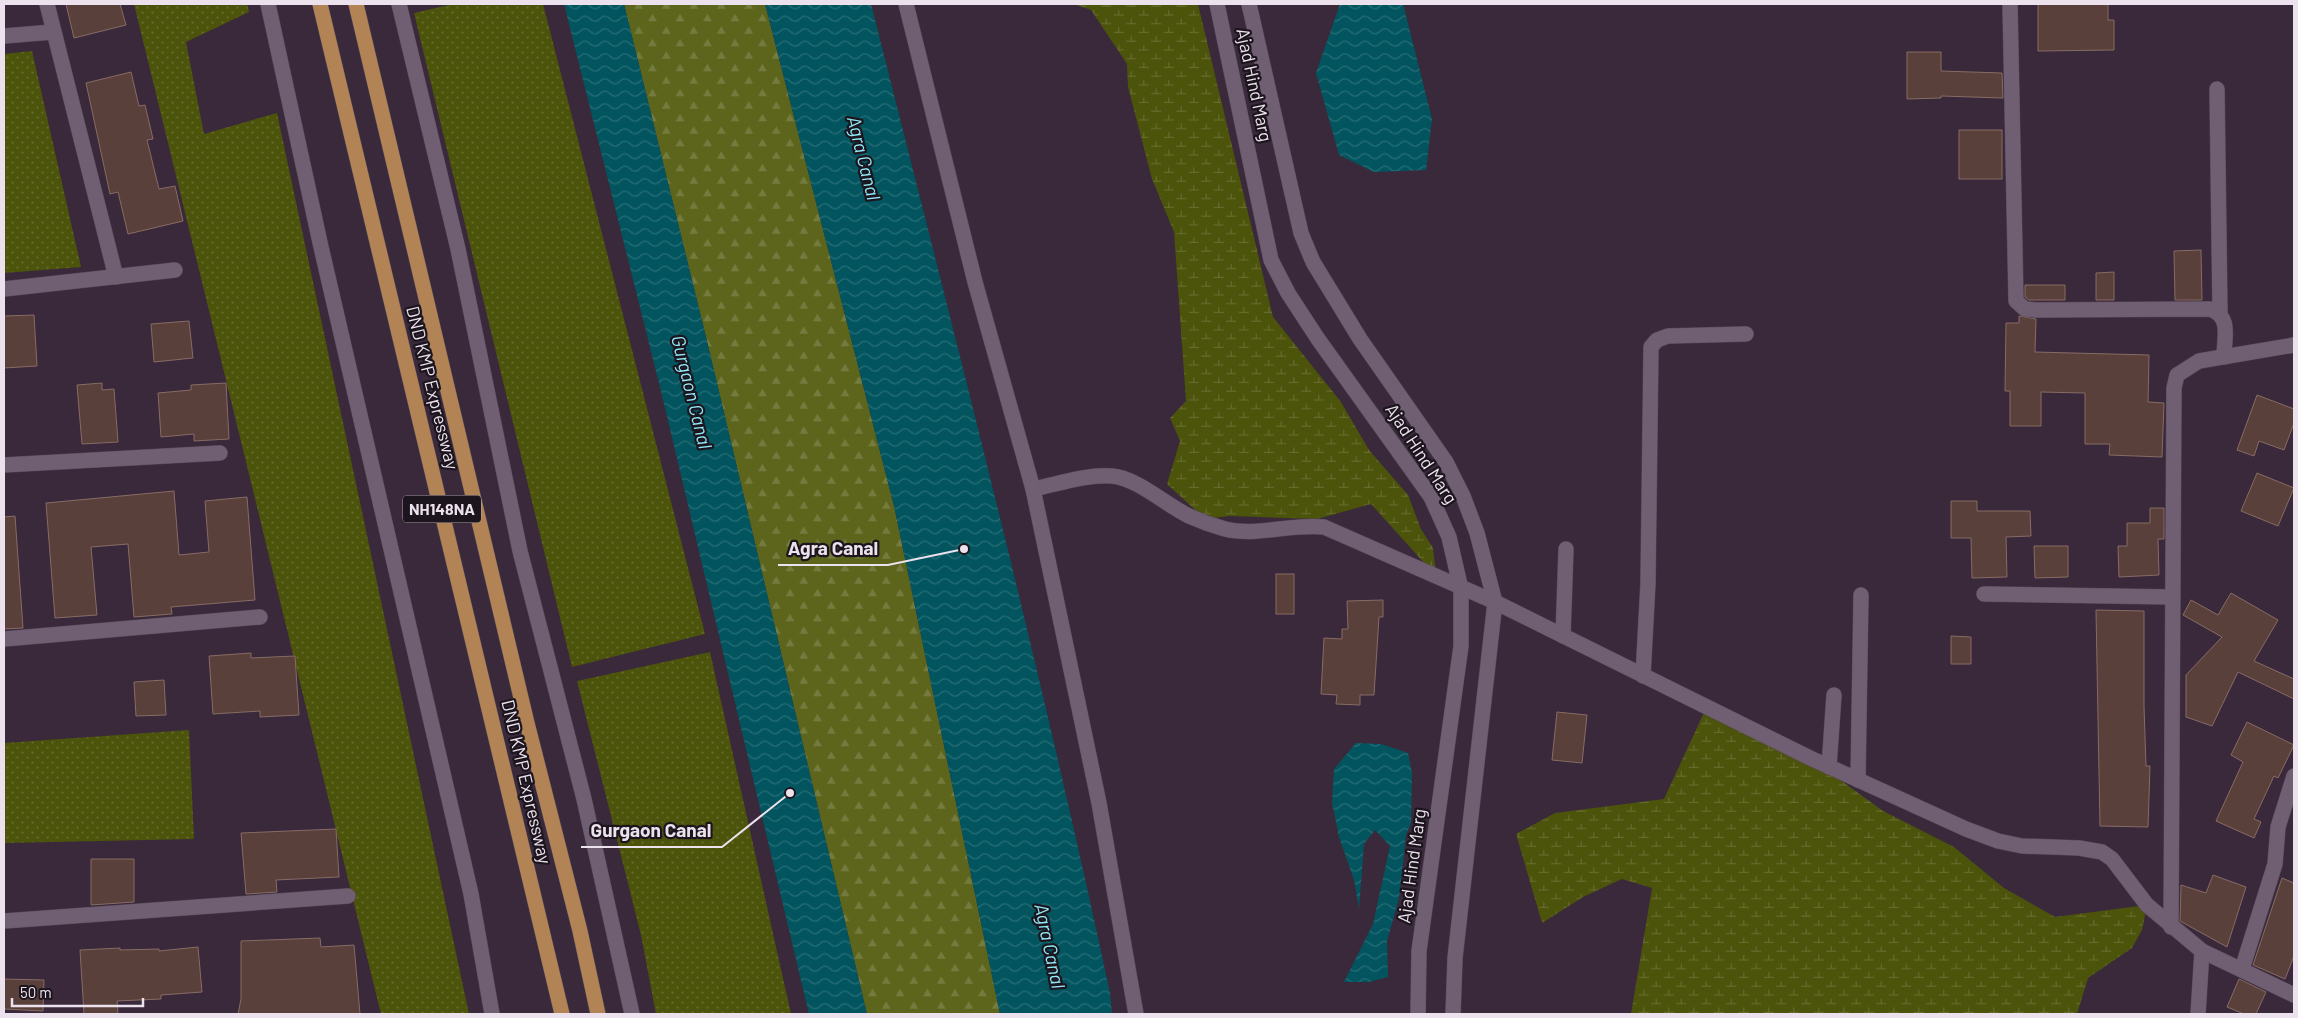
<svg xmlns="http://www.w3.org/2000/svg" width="2298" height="1018" font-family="Barlow,sans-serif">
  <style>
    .grass { fill: url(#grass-dots) }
    .forest { fill: url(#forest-firs) }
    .wetland { fill: url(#wetland-marsh) }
    .water { fill: url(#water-waves) }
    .building { fill: #5a403b; stroke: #876b65 }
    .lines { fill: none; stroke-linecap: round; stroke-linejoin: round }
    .minor-casing { stroke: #554857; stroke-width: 16 }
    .tertiary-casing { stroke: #554857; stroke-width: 16 }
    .trunk-casing { stroke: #554857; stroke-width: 16 }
    .minor { stroke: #705e72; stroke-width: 15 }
    .tertiary { stroke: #705e72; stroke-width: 15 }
    .trunk { stroke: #b28455; stroke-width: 15 }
    .labels { text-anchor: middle; stroke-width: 4.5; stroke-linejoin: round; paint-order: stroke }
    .shield { fill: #1c151d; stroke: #aea4af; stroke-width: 1 }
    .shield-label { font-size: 16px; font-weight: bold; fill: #ece2ed }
    .street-label { font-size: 18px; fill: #ece2ed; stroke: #1c151d }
    .water-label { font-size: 19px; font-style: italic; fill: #91eaf9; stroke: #1c151d }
    .leader { fill: none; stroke: #ece2ed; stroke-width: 2 }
    .callout-dot { fill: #ece2ed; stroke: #1c151d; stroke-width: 2 }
    .callout-label { font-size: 19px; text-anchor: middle; font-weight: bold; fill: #ece2ed; stroke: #1c151d; stroke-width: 4.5; stroke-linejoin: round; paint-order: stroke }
  </style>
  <defs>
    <pattern id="grass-dots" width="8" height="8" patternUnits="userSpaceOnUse" patternTransform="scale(1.25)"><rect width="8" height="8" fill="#4c530a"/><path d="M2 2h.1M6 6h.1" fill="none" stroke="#666b2e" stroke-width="1.8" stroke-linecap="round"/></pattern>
    <pattern id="forest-firs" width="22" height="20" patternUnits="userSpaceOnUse" patternTransform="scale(1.25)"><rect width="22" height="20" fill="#5d651d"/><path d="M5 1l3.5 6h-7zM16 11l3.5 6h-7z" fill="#747b3e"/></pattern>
    <pattern id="wetland-marsh" width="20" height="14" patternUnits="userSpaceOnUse" patternTransform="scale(1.25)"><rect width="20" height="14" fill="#4c530a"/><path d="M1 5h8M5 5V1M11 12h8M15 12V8" fill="none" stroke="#666b2e"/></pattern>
    <pattern id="water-waves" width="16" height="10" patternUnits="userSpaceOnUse" patternTransform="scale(1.25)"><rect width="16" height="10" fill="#02555f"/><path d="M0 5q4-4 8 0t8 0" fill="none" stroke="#276d76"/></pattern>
  </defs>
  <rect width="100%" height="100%" fill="#39293b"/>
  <g class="grass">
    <path d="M134,4H247L249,12L186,42L204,134L277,113L469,1014H381Z"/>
    <path d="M453,4H543L705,634L572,667L414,13Z"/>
    <path d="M32,51L81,267L4,273V54Z"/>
    <path d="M710,652L791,1014H656L641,935L577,681Z"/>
    <path d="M189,730L194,839L4,843V743Z"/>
  </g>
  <path class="forest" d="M624,4H765L894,506L1000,1014H867L706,337Z"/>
  <g class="wetland">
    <path d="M1074,4H1198L1273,317L1341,402L1369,450L1408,495L1421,529L1433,548L1436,576L1371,504L1317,519L1229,516L1205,519L1167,484L1180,441L1170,418L1186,401L1174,232L1152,179L1128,87L1127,64L1091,10Z"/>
    <path d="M1707,706L1810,758L1883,811L1954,847L2004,888L2055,917L2147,905L2142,930L2132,948L2088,978L2077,1014H1631L1652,888L1622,879L1583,897L1542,923L1516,834L1555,813L1664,799Z"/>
  </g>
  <g class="water">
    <path d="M564,4H624L706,337L867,1014H809L660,387Z"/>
    <path d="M765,4H871C954,333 1039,661 1110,993L1112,1014H1000L894,506Z"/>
    <path d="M1340,4H1403L1432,119L1426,170L1374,172L1339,155L1316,73Z"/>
    <path d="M1356,743L1381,744L1408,753L1412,773L1411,823L1406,835L1399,898L1387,941L1388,977L1369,982H1344L1373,924L1390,846L1375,830L1364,844L1359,909L1354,880L1339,837L1332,803L1334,769Z"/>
  </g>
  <g class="building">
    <path d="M66,4H120L126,25L74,38Z"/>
    <path d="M2038,4H2108V20H2114V50L2038,51Z"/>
    <path d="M1907,52H1941V71L2002,73L2003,98L1941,96V98L1907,99Z"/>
    <path d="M131,72L139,106L145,105L153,139L147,140L159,189L175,186L183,221L128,234L118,192L110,194L86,83Z"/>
    <rect x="1959" y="130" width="43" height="49"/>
    <path d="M2201,250L2202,300H2175L2174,251Z"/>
    <path d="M2114,272V300H2096V273Z"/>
    <path d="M2025,285H2065V300H2029L2025,297Z"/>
    <path d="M34,315L37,366L4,368V316Z"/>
    <path d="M2019,316L2036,319L2035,352L2149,355L2148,402L2164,403L2162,457L2109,455L2110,444H2085V393L2041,392V426H2010V391H2005L2006,323H2019Z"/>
    <path d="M189,321L193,358L154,362L151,324Z"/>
    <path d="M102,383V390L114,389L118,442L82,444L77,385Z"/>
    <path d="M226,383L229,439L194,441V434L161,437L158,393L191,390V385Z"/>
    <path d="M2257,395L2294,409V423L2284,450L2259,441L2254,456L2237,450Z"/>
    <path d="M2257,473L2294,488L2278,526L2241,511Z"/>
    <path d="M174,491L179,555L209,552L205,501L247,497L255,600L171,607L172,614L134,617L128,544L91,547L97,615L55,618L46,503Z"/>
    <path d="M1951,501H1977V511H2030L2031,536L2006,537L2007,577L1972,578L1971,538H1951Z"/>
    <path d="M2150,508H2164V539H2158L2159,575L2119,577L2118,546H2127V523H2150Z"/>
    <path d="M15,516L23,628L4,629V517Z"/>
    <path d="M2034,546H2068V577L2035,578Z"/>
    <rect x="1276" y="574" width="18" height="40"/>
    <path d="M2231,593L2278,620L2254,661L2294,679V699L2238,672L2212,726L2186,717V675L2222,637L2183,615L2191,600L2218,615Z"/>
    <path d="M1383,600V617H1379L1374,695H1360V705L1336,704L1337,695L1321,694L1324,638L1342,639V629H1348L1347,601Z"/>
    <path d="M2096,610L2144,611V706L2146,766H2150L2148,827L2100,826Z"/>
    <path d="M1951,636L1971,637V664H1951Z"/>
    <path d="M251,653V658L295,656L299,715L260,717V711L213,714L209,656Z"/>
    <path d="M164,680L166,715L136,716L134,682Z"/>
    <path d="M1557,712L1587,715L1582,763L1552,760Z"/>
    <path d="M2247,722L2294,745L2278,778L2274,776L2254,819L2261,822L2254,838L2216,821L2243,762L2231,755Z"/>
    <path d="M336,829L339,877L276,880L277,892L246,894L241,833Z"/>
    <path d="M91,859H134V902L91,905Z"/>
    <path d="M2213,875L2246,887L2227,947L2180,921L2181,885L2206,893Z"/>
    <path d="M2282,878L2294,883V956L2285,979L2253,965Z"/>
    <path d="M320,938L321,947L354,945L360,1014H238L241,999V941Z"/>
    <path d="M198,947L202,992L161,995V999L117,1001L118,1014H84L80,950L120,948V950L159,949V951Z"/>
    <path d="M4,979L44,980L43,1011L4,1009Z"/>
    <path d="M2239,979L2266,992L2256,1014H2244L2227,1007Z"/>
  </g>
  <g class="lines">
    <defs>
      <g id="minor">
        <path d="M47,4L116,277"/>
        <path d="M2010,4L2016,301L2025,309L2036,310L2210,309C2232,317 2224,337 2224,357"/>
        <path d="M4,36L53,32"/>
        <path d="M2217,89L2220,312"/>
        <path d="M4,289L175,270"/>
        <path d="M4,465L220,453"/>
        <path d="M1033,489C1058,484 1086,474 1112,476C1137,478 1166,505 1189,516C1200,521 1214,526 1225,529C1257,537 1292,523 1324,527L1495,602L1810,758L1966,829L1998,841L2022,846L2079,848L2102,852L2112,859L2147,905L2202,951L2294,995"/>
        <path d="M1984,594L2172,597"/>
        <path d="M1563,636L1566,549"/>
        <path d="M4,639L260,617"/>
        <path d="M1643,676L1648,583L1651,347L1657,340L1668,336L1746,334"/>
        <path d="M1829,767L1834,695"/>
        <path d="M1858,780L1861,595"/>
        <path d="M4,921L348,896"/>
        <path d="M2171,927L2174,388L2177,375L2199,361L2294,345"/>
        <path d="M2242,969L2275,864L2278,827L2294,776"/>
        <path d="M2198,1014L2202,951"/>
      </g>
      <g id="tertiary">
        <path d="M268,4L321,247L471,894L492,1014"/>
        <path d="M399,4L458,249L520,551L584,799L632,1014"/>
        <path d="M906,4L975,282L1033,489L1099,803L1136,1014"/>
        <path d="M1217,4L1271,260L1288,293L1318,339L1431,497L1449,537L1461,589V646L1419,951L1418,1014"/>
        <path d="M1249,4L1301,233L1313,262L1360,339L1446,462L1463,496L1477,533L1495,602L1455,958L1453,1014"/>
      </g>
      <g id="trunk">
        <path d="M320,4L562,1014"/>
        <path d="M356,4L527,723L580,931L598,1014"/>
      </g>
    </defs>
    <use href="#minor" class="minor-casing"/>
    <use href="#tertiary" class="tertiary-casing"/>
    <use href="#trunk" class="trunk-casing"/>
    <use href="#minor" class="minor"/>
    <use href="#tertiary" class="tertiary"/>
    <use href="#trunk" class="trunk"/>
  </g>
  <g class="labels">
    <rect class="shield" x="403" y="495.5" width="78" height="27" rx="4"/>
    <g class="shield-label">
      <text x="442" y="515">NH148NA</text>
    </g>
    <g class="street-label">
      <text transform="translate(1254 85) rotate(78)" y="6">Ajad Hind Marg</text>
      <text transform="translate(432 388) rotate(76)" y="6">DND KMP Expressway</text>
      <text transform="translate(1421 454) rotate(57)" y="6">Ajad Hind Marg</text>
      <text transform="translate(526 782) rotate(77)" y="6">DND KMP Expressway</text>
      <text transform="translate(1412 866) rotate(-82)" y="6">Ajad Hind Marg</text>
    </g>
    <g class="water-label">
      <text transform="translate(864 158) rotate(76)" y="7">Agra Canal</text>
      <text transform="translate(692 392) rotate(76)" y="7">Gurgaon Canal</text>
      <text transform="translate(1050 946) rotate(78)" y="7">Agra Canal</text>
    </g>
  </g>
  <path class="leader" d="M964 549L888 565H778M790 793L722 847H581"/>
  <g class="callout-dot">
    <circle cx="964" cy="549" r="5"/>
    <circle cx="790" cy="793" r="5"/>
  </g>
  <g class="callout-label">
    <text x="833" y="555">Agra Canal</text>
    <text x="651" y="837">Gurgaon Canal</text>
  </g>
  <rect width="2298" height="1018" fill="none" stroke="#ece2ed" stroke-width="10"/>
  <path d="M12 998v8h131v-8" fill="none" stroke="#ece2ed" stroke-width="2.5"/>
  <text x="20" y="998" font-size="15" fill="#ece2ed" stroke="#1c151d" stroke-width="4" paint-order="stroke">50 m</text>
</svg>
